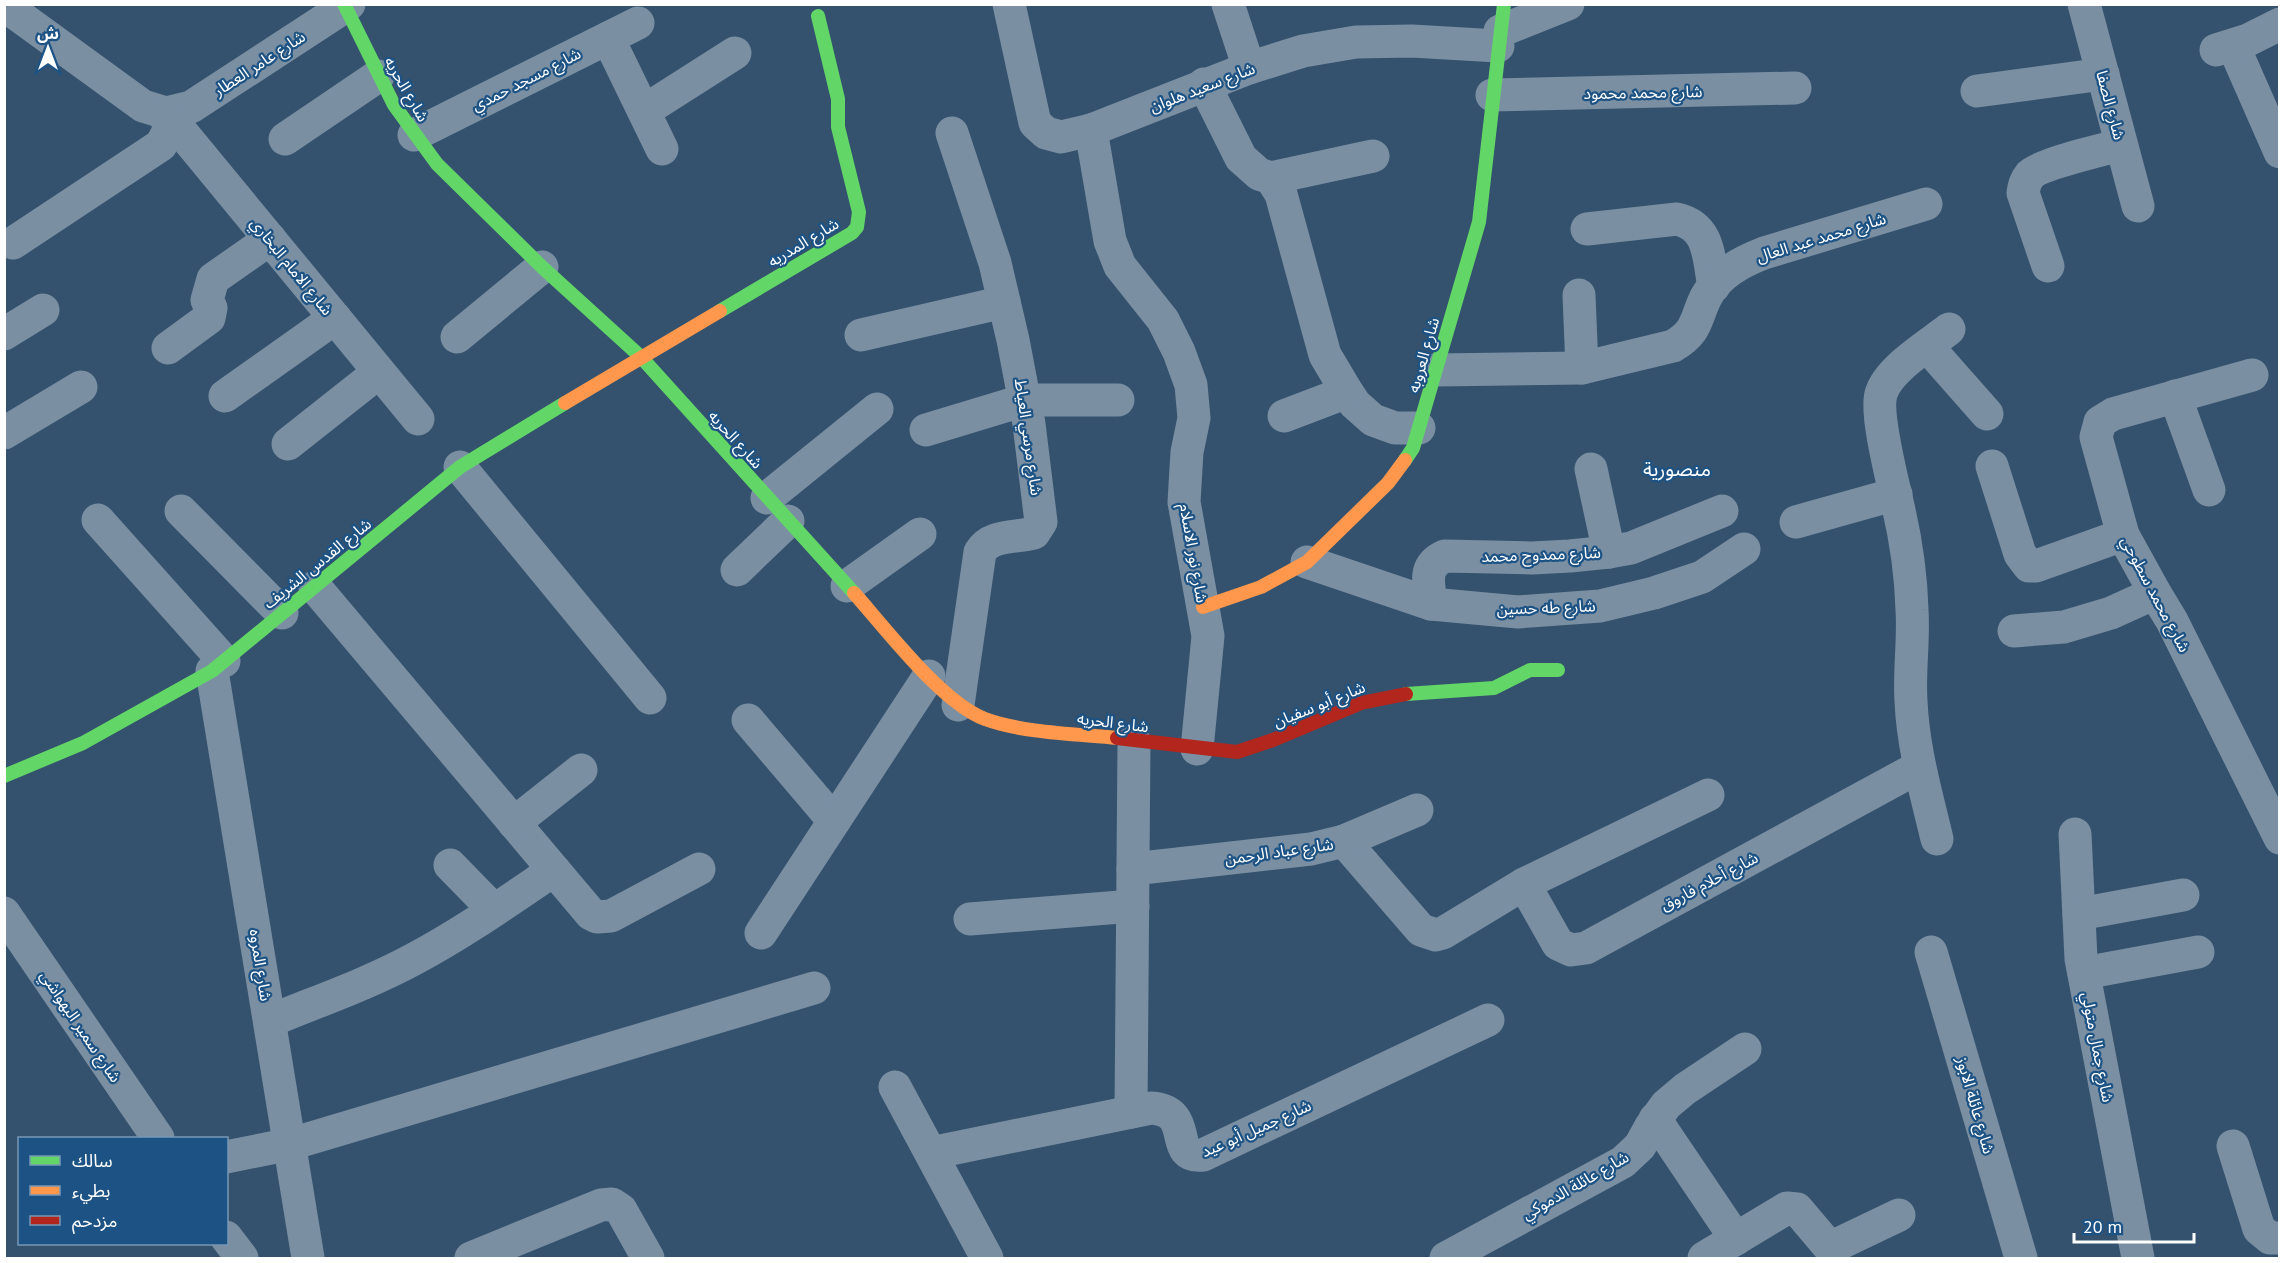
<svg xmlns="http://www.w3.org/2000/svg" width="2284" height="1263" font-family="'PT Sans','Noto Sans Arabic',sans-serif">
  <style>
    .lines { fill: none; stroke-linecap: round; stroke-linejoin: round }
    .street { stroke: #7b8fa3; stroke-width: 33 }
    .fast { stroke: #63d668; stroke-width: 14 }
    .slow { stroke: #ff974d; stroke-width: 14 }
    .jam { stroke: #b3261e; stroke-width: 14 }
    .labels { text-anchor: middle; stroke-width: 4.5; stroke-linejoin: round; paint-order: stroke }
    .street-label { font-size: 16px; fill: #fff; stroke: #1d5384 }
    .quarter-label { font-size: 20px; fill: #fff; stroke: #1d5384 }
  </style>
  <rect width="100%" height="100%" fill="#34526d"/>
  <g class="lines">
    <g class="street">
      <path d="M1009,4L1035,123L1046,133L1061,137L1091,130L1249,68L1303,51L1356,42L1412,41L1498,46"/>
      <path d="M1228,4L1249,68"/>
      <path d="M2084,4L2138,206"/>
      <path d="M4,5L143,106L166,113L191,107L349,4"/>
      <path d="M1500,31L1568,4"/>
      <path d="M608,38L662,149"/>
      <path d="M2233,45L2280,152"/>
      <path d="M2216,50L2248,40L2280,24"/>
      <path d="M1204,84L1241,158L1259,174L1271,178L1281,194L1325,355L1347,392L1355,404L1373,420L1395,428H1419"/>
      <path d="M1977,91L2103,74"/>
      <path d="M1492,95L1795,88"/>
      <path d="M644,111L735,53"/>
      <path d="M166,113L418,419"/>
      <path d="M1091,130L1110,241L1120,266L1163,320L1179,352L1191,385L1194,418L1187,452L1184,502L1208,636L1197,749"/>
      <path d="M952,133L995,263L1013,340L1029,424L1041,522L1034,533C1015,538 991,534 980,552L958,705"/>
      <path d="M414,135L638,23"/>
      <path d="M285,139L378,76"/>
      <path d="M1271,178L1373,156"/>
      <path d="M1587,229L1677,219C1711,227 1708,258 1714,286"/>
      <path d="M13,243L161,145L169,130L166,113"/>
      <path d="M2048,266L2023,193C2024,186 2025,181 2030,175C2041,164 2102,150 2121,145"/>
      <path d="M1579,295L1582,368"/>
      <path d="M4,334L43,310"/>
      <path d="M861,335L1004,302"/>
      <path d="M457,337L542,267"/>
      <path d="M1927,346L1987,414"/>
      <path d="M168,348L209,318L211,308L207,300L213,279L270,239"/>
      <path d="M1436,370L1582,368L1673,346C1698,332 1695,319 1706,297C1718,274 1741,262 1764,253L1926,204"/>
      <path d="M2252,375L2113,414L2100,422L2096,437L2123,535L2155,593L2172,621L2280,838"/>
      <path d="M225,396L335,318"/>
      <path d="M2175,396L2209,490"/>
      <path d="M1284,416L1347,392"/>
      <path d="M926,430L1025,400H1118"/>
      <path d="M4,433L81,387"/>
      <path d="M288,444L379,372"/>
      <path d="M1992,466L2020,554L2029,566H2036L2123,535"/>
      <path d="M460,467L650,698"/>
      <path d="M1591,469L1609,552"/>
      <path d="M767,498L877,409"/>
      <path d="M181,511L282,613"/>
      <path d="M98,520L224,661"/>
      <path d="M1796,522L1896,494"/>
      <path d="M1307,562L1431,604L1518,612L1600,606L1654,593L1702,577L1744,549"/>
      <path d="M737,570L788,521"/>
      <path d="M847,586L920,534"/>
      <path d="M315,587L591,914L597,917L611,916L699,869"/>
      <path d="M1431,604C1429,584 1422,566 1445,556L1532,558L1570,556L1609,552L1631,548L1722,511"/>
      <path d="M2014,631L2064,627L2111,613L2155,593"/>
      <path d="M212,671L308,1258"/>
      <path d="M748,720L834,821"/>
      <path d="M514,823L581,770"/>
      <path d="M2075,834L2081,959L2138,1258"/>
      <path d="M1937,839C1926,793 1913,748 1911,701C1909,671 1914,640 1912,610C1911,575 1906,540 1898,506C1893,482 1875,415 1881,394C1888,369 1929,345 1949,329"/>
      <path d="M1344,841L1421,930L1436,935L1443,933L1524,884L1708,795"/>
      <path d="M450,865L494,910"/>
      <path d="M1133,869L1311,849L1344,841L1417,810"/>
      <path d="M1524,884L1558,944L1571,950L1586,948L1919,767"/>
      <path d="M4,913L158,1138"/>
      <path d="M2079,914L2183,895"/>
      <path d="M970,919L1133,906"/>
      <path d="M761,933L929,676"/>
      <path d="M1931,952L2021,1258"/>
      <path d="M2084,973L2198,952"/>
      <path d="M270,1021C318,1001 368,984 414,959C463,933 508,901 554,870"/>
      <path d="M895,1087L987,1258"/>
      <path d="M1131,1112L1134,741"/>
      <path d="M1655,1119L1736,1239"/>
      <path d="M2233,1146L2259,1229L2270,1238H2280"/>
      <path d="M931,1153L1151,1108C1197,1111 1166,1159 1203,1155L1488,1020"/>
      <path d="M226,1157L291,1144L814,988"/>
      <path d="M226,1237L242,1258"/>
      <path d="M471,1258L601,1205L612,1204L621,1210L648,1258"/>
      <path d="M1446,1258L1623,1162L1640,1146L1651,1126L1666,1105L1685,1089L1745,1049"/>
      <path d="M1704,1258L1787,1208L1797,1209L1830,1248L1899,1215"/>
    </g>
    <g class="fast">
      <path d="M344,4L394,105L437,164L542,267L641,357L854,593"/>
      <path d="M720,311L852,233L857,227L859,212L838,127V99L818,16"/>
      <path d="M1405,460L1413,448L1479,222L1504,4"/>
      <path d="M1406,694L1494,688L1530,670H1558"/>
      <path d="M4,776L83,743L212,671L460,467L565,403"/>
    </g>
    <g class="slow">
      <path d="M565,403L720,311"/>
      <path d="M854,593C886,629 942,703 985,719C1023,733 1077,734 1117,738"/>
      <path d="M1203,607L1261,587L1307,562L1388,483L1405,460"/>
    </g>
    <path class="jam" d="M1117,738L1237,752L1273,740L1361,703L1406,694"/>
  </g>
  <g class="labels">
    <g class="street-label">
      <text transform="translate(259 63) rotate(-33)" y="6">شارع عامر العطار</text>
      <text transform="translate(526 79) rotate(-27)" y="6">شارع مسجد حمدي</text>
      <text transform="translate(1202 87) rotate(-21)" y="6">شارع سعيد هلوان</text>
      <text transform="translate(407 89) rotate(60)" y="6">شارع الحريه</text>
      <text transform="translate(1643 92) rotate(-1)" y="6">شارع محمد محمود</text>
      <text transform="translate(2111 105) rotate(75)" y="6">شارع الصفا</text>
      <text transform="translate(1821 237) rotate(-17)" y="6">شارع محمد عبد العال</text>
      <text transform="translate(803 242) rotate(-31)" y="6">شارع المدريه</text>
      <text transform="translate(292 266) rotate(51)" y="6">شارع الامام البخاري</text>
      <text transform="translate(1423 355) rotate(-74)" y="6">شارع العروبه</text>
      <text transform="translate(1029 437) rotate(82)" y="6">شارع مرسي العياط</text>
      <text transform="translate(736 439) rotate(48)" y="6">شارع الحريه</text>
      <text transform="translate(1194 553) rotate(80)" y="6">شارع نور الاسلام</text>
      <text transform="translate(1541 554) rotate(-2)" y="6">شارع ممدوح محمد</text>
      <text transform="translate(317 563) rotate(-39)" y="6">شارع القدس الشريف</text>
      <text transform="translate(2156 594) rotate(62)" y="6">شارع محمد سطوحي</text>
      <text transform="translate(1546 607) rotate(-2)" y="6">شارع طه حسين</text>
      <text transform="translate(1319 704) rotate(-22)" y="6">شارع أبو سفيان</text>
      <text transform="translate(1113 722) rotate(7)" y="6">شارع الحريه</text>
      <text transform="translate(1279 851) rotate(-8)" y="6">شارع عباد الرحمن</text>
      <text transform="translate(1709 881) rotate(-28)" y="6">شارع أحلام فاروق</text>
      <text transform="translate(261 965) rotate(81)" y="6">شارع المروه</text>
      <text transform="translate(81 1026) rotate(56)" y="6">شارع سمير البهواشي</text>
      <text transform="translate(2098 1047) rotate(79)" y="6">شارع جمال متولي</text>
      <text transform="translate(1976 1105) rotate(74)" y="6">شارع عائلة الابوز</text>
      <text transform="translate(1256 1128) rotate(-24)" y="6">شارع جميل أبو عيد</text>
      <text transform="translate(1575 1185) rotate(-30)" y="6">شارع عائلة الدموكي</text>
    </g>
    <g class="quarter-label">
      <text x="1677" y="476">منصورية</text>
    </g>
  </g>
  <rect width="2284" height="1263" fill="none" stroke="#ffffff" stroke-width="12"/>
  <rect x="18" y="1137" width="210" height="108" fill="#1d5384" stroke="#7798b5" stroke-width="1.5"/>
  <rect x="30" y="1156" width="30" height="9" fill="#63d668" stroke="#7798b5" stroke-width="1.5"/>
  <text x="72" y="1167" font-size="18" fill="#ffffff">سالك</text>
  <rect x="30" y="1186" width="30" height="9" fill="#ff974d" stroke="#7798b5" stroke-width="1.5"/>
  <text x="72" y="1197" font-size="18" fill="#ffffff">بطيء</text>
  <rect x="30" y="1216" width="30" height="9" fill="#b3261e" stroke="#7798b5" stroke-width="1.5"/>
  <text x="72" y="1227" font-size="18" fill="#ffffff">مزدحم</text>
  <g transform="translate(48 48)" stroke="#1d5384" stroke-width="4.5" paint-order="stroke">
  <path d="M0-4.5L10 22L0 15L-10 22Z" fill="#ffffff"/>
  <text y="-9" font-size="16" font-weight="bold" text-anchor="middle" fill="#ffffff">ش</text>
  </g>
  <path d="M2074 1233v9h120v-9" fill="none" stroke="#ffffff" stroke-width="3"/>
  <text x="2083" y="1233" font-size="18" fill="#ffffff" stroke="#1d5384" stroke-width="4.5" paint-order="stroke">20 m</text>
</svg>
